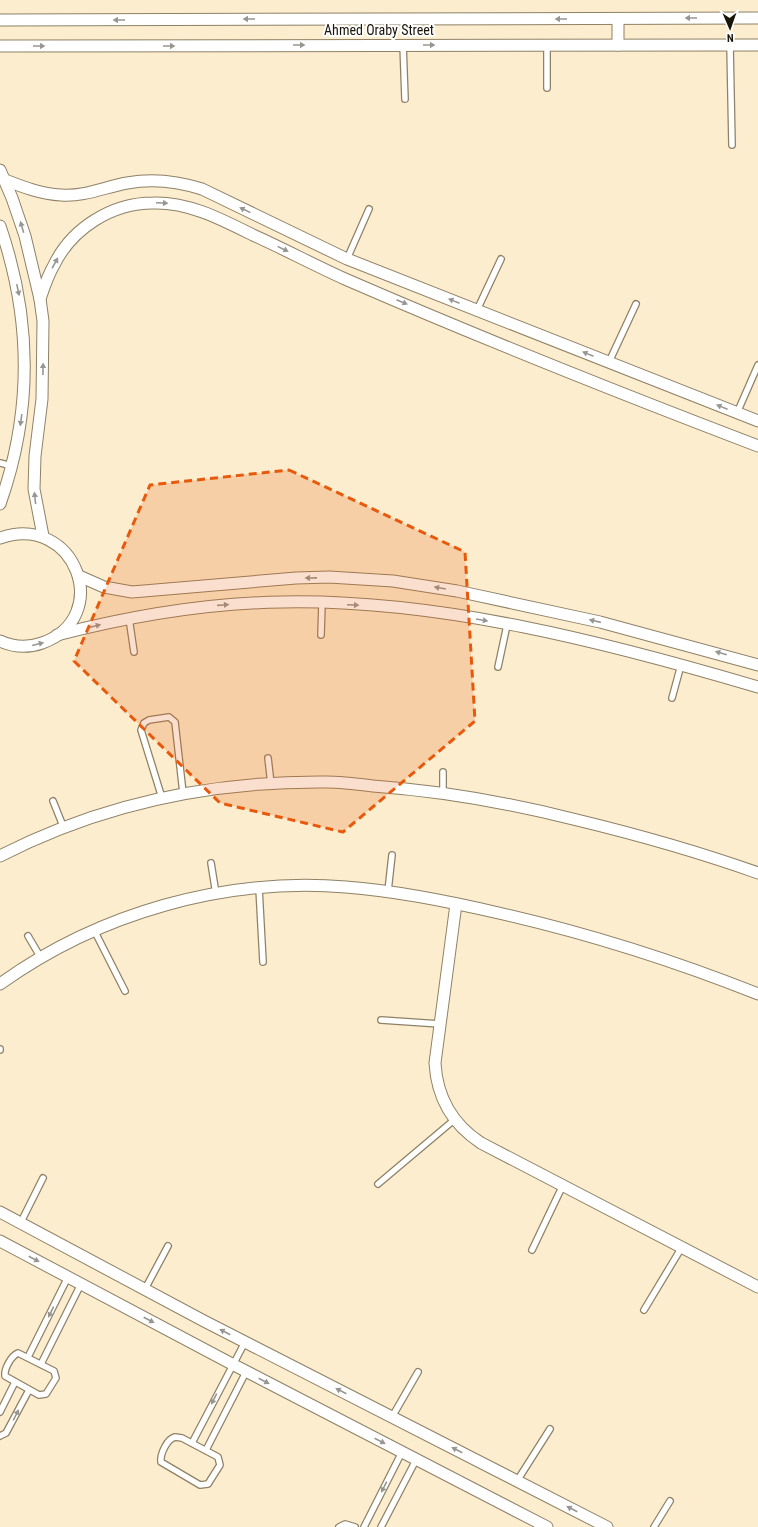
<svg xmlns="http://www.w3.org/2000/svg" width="758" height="1527" font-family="'Roboto Condensed',sans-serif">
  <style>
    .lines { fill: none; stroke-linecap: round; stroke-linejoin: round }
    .service-casing { stroke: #8e8165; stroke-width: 8 }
    .minor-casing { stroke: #8e8165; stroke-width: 13 }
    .service { stroke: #fff; stroke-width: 5.5 }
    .minor { stroke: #fff; stroke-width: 11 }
    .oneway { fill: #989691 }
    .marked { fill: #e8590c; fill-opacity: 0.2; stroke: #e8590c; stroke-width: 3; stroke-dasharray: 8 5; stroke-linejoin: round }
    .labels { text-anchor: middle; stroke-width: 4; stroke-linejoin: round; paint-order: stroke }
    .street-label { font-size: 14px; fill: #1a150a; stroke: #fff }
  </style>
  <rect width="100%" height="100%" fill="#fcedcf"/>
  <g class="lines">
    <defs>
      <g id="service">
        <path d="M403,44L405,99"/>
        <path d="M547,45V88"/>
        <path d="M730,45L732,145"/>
        <path d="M347,259L369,209"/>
        <path d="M477,310L501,259"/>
        <path d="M609,362L636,304"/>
        <path d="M737,413L758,365"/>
        <path d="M0,463L12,466"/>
        <path d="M129,618L134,652"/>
        <path d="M321,635L322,603"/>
        <path d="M498,667L507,625"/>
        <path d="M672,698L681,665"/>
        <path d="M268,758L271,784"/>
        <path d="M443,772V793"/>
        <path d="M162,798L141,730L144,723L149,720L169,717L175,722L183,793"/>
        <path d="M53,801L63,826"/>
        <path d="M211,863L216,894"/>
        <path d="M259,888L263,962"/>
        <path d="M388,891L392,855"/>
        <path d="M94,930L125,991"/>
        <path d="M28,936L41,958"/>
        <path d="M381,1020L440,1024"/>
        <path d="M0,1049V1050"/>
        <path d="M378,1184L454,1120"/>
        <path d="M21,1222L43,1178"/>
        <path d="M532,1250L563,1185"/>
        <path d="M145,1289L168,1246"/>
        <path d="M644,1310L682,1247"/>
        <path d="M18,1353L54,1371L56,1378L46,1394L39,1395L5,1376C4,1369 11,1356 18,1353Z"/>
        <path d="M28,1357L68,1277"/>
        <path d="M41,1364L81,1284"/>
        <path d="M0,1412L15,1382"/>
        <path d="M392,1417L418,1372"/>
        <path d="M0,1436L6,1433L29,1390"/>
        <path d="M175,1437L182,1438L218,1457L220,1465L208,1484L200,1485L161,1462C160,1454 167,1439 175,1437Z"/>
        <path d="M192,1443L245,1342"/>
        <path d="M206,1450L246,1372"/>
        <path d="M517,1481L550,1429"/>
        <path d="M339,1527L345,1524L355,1527"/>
        <path d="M364,1527L402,1452"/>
        <path d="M381,1527L416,1460"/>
        <path d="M654,1527L670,1501"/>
      </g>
      <g id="minor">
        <path d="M618,19V45"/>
        <path d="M0,20L758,18"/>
        <path d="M0,46L758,45"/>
        <path d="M0,170L12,198L25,236L40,299L43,321L42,399L35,456L34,489L43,536"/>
        <path d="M5,180C23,187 41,194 61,195C84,197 105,187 127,183C153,178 177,181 202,189L347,259L758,421"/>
        <path d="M0,226C32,319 33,411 0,504"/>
        <path d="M40,299C44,287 48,275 54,265C72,228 112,203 153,203C189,202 221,219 253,235C284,249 314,265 345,279C481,338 619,393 758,446"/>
        <path d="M0,538C76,512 114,618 42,643C28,648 13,647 0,641"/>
        <path d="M79,576L104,587L132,592L296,578L329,577L393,581L457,591L600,622L758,665"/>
        <path d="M57,635C131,616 207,603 283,602C440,599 609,643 758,687"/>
        <path d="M0,856C101,804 212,781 326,782C341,782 357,784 373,786C442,791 510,803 577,820C639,835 699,852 758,873"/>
        <path d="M456,904L435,1063C437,1098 452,1124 481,1143L758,1287"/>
        <path d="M0,984C99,913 225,877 346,887C399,891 452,902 503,914C590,934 675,961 758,994"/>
        <path d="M0,1212L204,1321L607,1527"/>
        <path d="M0,1241L232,1364L547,1527"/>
      </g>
    </defs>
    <use href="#service" class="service-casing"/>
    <use href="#minor" class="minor-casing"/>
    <use href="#service" class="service"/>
    <use href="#minor" class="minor"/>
  </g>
  <defs><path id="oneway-solid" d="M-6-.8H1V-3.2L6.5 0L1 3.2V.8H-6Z"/></defs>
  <g class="oneway">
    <use href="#oneway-solid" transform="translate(691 18) rotate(180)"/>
    <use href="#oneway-solid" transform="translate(249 19) rotate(180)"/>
    <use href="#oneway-solid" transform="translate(561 19) rotate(180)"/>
    <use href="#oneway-solid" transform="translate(119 20) rotate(180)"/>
    <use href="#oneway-solid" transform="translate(299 45)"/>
    <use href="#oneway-solid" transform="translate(429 45)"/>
    <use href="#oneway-solid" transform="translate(39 46)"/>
    <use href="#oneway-solid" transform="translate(169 46)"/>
    <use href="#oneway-solid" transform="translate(162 203) rotate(3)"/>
    <use href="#oneway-solid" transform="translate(245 210) rotate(-154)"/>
    <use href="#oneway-solid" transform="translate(22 227) rotate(-106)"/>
    <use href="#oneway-solid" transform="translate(283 249) rotate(26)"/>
    <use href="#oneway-solid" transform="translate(55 263) rotate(-61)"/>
    <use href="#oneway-solid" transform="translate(18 290) rotate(78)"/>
    <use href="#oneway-solid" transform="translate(454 301) rotate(-158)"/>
    <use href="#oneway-solid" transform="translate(402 302) rotate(23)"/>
    <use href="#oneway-solid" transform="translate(588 354) rotate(-158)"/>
    <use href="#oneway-solid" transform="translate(43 369) rotate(-89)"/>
    <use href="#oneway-solid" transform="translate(722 407) rotate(-158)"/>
    <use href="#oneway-solid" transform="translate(21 420) rotate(98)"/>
    <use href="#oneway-solid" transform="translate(35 498) rotate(-96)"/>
    <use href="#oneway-solid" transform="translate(311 578) rotate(179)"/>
    <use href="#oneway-solid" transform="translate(440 588) rotate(-170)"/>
    <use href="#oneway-solid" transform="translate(223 605) rotate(-4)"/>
    <use href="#oneway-solid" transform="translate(353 605) rotate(3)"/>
    <use href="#oneway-solid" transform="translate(482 620) rotate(10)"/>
    <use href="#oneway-solid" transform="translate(595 621) rotate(-167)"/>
    <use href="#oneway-solid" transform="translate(95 626) rotate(-14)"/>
    <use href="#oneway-solid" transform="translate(38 644) rotate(-14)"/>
    <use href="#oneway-solid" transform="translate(721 653) rotate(-164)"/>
    <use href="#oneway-solid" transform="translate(34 1259) rotate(28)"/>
    <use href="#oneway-solid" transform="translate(51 1312) rotate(116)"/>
    <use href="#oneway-solid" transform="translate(149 1320) rotate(28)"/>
    <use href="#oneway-solid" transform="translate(225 1332) rotate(-153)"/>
    <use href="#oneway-solid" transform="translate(264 1381) rotate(27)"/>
    <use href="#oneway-solid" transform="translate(341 1391) rotate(-153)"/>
    <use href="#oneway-solid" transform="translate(214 1399) rotate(117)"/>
    <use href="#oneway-solid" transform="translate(16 1415) rotate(-62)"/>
    <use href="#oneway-solid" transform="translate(380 1441) rotate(27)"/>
    <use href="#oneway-solid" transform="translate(457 1450) rotate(-153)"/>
    <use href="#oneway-solid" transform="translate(384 1487) rotate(117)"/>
    <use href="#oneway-solid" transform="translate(572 1509) rotate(-153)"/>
  </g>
  <path class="marked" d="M289,470L465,552L475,721L343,832L220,803L74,661L150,485Z"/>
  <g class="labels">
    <g class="street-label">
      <text x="379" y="35">Ahmed Oraby Street</text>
    </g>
  </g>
  <g transform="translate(730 28) rotate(178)" stroke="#ffffff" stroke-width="3" paint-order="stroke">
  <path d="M0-3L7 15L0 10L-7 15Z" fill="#1a150a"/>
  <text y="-6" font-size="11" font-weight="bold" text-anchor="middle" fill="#1a150a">N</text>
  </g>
</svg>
